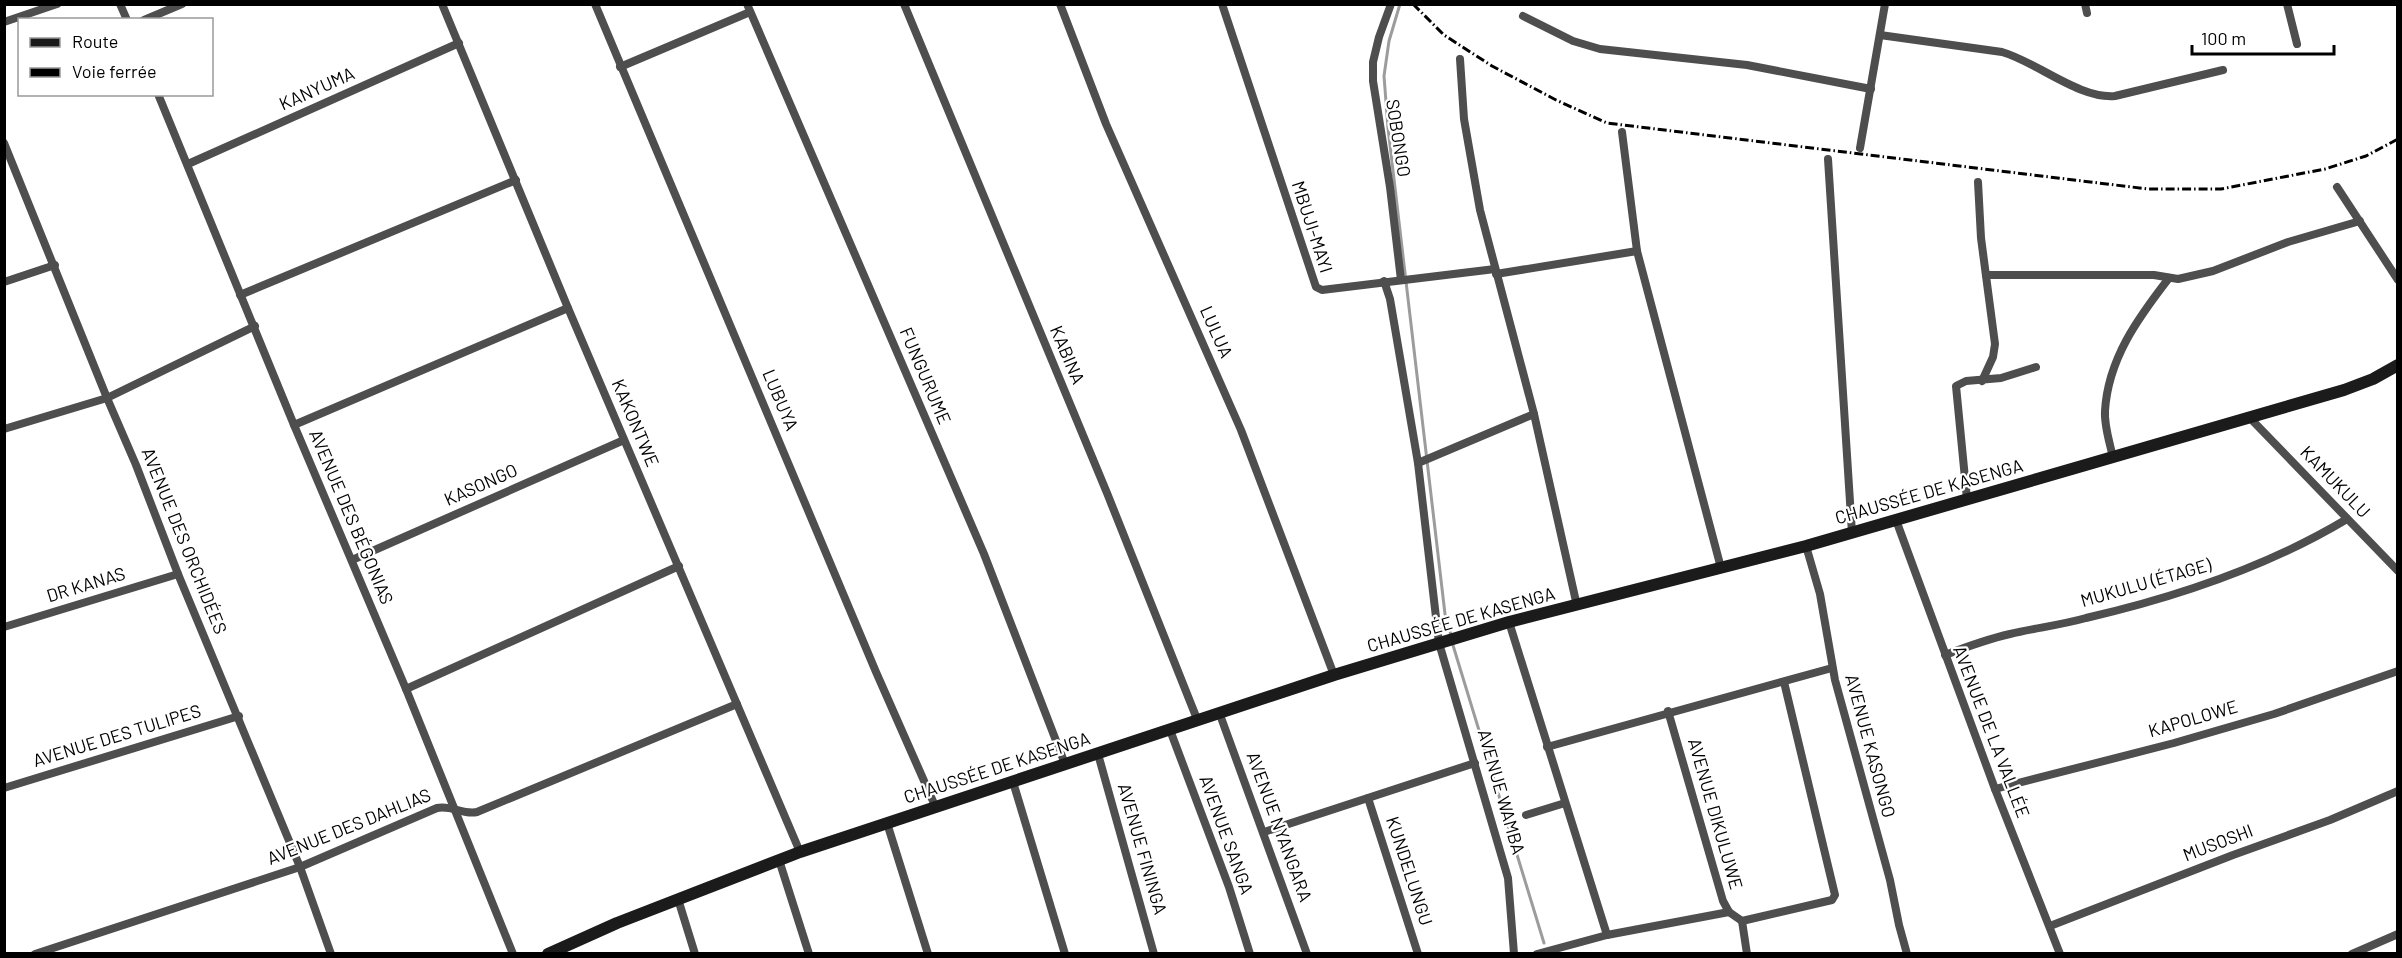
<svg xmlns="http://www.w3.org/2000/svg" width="2402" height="958" font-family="Barlow,sans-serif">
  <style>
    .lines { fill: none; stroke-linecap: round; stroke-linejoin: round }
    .stream { stroke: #9c9c9c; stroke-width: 3 }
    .street { stroke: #4e4e4e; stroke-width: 8 }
    .secondary { stroke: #1b1b1b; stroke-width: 12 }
    .rail { stroke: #000; stroke-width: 3; stroke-dasharray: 9 3 1.5 3; stroke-linecap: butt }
    .labels { text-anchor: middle; stroke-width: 4.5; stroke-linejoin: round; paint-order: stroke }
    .street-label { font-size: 18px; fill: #000; stroke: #fff }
  </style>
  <rect width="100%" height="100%" fill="#fff"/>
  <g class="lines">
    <g class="stream">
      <path d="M1400,4L1389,41L1384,76L1388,128L1445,614L1451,635"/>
      <path d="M1452,642L1544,943"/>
    </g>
    <g class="street">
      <path d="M120,4L127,20"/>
      <path d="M442,4L568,308L800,852"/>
      <path d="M595,4L876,672L936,808"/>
      <path d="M747,4L984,554L1065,764"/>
      <path d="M904,4L1107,493L1197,719"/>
      <path d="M1060,4L1106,124L1241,430L1334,675"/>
      <path d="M1222,4L1316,287L1322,290L1495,269"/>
      <path d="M1391,4L1379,37L1373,62V81L1390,187L1401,280"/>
      <path d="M2085,4L2087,13"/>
      <path d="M2287,4L2297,44"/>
      <path d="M1523,16L1573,41L1600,49L1747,65L1871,89"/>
      <path d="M144,20L182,4"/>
      <path d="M4,22L57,4"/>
      <path d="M1880,35L2002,52C2037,62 2079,99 2115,96L2223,70"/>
      <path d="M1460,59L1464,119L1480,210L1534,414L1577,606"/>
      <path d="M620,67L750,12"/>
      <path d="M158,94L294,425L406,689L513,954"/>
      <path d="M1622,132L1637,251L1721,568"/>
      <path d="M4,143L107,398L136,465L178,574L300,867L331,954"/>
      <path d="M1860,148L1885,4"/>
      <path d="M1828,159L1852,533"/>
      <path d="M188,164L459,43"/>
      <path d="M1978,182L1981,238L1995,344L1993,357L1982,381"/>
      <path d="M2337,187L2398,280"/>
      <path d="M1496,274L1637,251"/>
      <path d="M1986,275H2154L2178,279L2213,271L2288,242L2360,221"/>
      <path d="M1384,281L1390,299L1418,463L1439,643L1508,878L1514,954"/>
      <path d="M4,282L55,265"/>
      <path d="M240,295L516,180"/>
      <path d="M2249,417L2398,571"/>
      <path d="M294,425L568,308"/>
      <path d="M4,429L107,398L255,326"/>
      <path d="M2113,458C2110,443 2104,426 2105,411C2108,359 2138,318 2169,278"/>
      <path d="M1418,463L1534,414"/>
      <path d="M1967,499L1956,386L1966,381L2001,378L2036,367"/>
      <path d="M1896,520L1995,789L2060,954"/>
      <path d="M1806,546L1820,594L1835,680L1890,880L1899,925L1907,954"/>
      <path d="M352,560L624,440"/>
      <path d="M1509,622L1607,935"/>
      <path d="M4,627L178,574"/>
      <path d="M1945,655C1966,647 1988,639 2010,634C2035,628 2061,625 2086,618C2177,597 2267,567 2347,519"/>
      <path d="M406,689L679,566"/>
      <path d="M1668,711L1723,901L1729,912L1742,921L1747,954"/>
      <path d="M1219,712L1307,954"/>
      <path d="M1170,730L1229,887L1250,954"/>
      <path d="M1547,747L1832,668"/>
      <path d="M1098,754L1154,954"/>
      <path d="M1013,782L1065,954"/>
      <path d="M4,788L239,716"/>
      <path d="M1995,789L2174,743L2274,714L2398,671"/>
      <path d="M1368,798L1418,954"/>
      <path d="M1526,815L1565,803"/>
      <path d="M887,823L928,954"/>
      <path d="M1264,832L1475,763"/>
      <path d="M779,860L809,954"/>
      <path d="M678,899L695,954"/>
      <path d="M1742,921L1832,900L1835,895L1784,682"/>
      <path d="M2050,926L2233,855L2330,820L2398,791"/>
      <path d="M35,954L300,867L437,808C452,805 463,815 477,812L737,704"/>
      <path d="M1537,954L1607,935L1729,912"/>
      <path d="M2352,954L2398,934"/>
    </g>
    <path class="secondary" d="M548,954L617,923L800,852L1334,675L1509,622L1806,546L2344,390L2373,379L2398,365"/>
    <path class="rail" d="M1413,4L1444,35L1492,66L1556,100L1607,123L2148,189H2221L2325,169L2366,156L2398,139"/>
  </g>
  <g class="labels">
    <g class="street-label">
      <text transform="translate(317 89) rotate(-24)" y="6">KANYUMA</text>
      <text transform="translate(1398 138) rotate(81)" y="6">SOBONGO</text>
      <text transform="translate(1312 227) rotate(72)" y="6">MBUJI-MAYI</text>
      <text transform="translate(1216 332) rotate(66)" y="6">LULUA</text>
      <text transform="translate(1067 355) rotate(67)" y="6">KABINA</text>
      <text transform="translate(925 376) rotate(67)" y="6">FUNGURUME</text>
      <text transform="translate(780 400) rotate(67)" y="6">LUBUYA</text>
      <text transform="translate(635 423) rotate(67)" y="6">KAKONTWE</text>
      <text transform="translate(2335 482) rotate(46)" y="6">KAMUKULU</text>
      <text transform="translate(481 485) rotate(-24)" y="6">KASONGO</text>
      <text transform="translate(1929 492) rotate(-16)" y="6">CHAUSSÉE DE KASENGA</text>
      <text transform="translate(351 517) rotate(67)" y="6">AVENUE DES BÉGONIAS</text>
      <text transform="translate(184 541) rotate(68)" y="6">AVENUE DES ORCHIDÉES</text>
      <text transform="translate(2146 583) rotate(-16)" y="6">MUKULU (ÉTAGE)</text>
      <text transform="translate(86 585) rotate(-17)" y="6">DR KANAS</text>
      <text transform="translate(1461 620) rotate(-16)" y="6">CHAUSSÉE DE KASENGA</text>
      <text transform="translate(2193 719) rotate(-16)" y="6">KAPOLOWE</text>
      <text transform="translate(1991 732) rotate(69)" y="6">AVENUE DE LA VALLÉE</text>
      <text transform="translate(117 736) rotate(-17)" y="6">AVENUE DES TULIPES</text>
      <text transform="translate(1870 746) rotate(75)" y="6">AVENUE KASONGO</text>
      <text transform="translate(997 768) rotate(-18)" y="6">CHAUSSÉE DE KASENGA</text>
      <text transform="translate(1501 792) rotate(74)" y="6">AVENUE WAMBA</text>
      <text transform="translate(1715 814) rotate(74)" y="6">AVENUE DIKULUWE</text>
      <text transform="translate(349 827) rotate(-22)" y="6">AVENUE DES DAHLIAS</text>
      <text transform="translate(1279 827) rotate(70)" y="6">AVENUE NYANGARA</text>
      <text transform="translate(1226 835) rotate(70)" y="6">AVENUE SANGA</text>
      <text transform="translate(2218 843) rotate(-21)" y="6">MUSOSHI</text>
      <text transform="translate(1142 849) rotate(74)" y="6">AVENUE FININGA</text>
      <text transform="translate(1409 871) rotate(72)" y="6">KUNDELUNGU</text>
    </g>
  </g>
  <rect width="2402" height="958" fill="none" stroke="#000000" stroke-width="12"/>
  <rect x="18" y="18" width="195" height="78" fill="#ffffff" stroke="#999999" stroke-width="1.5"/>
  <rect x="30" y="38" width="30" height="9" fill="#1b1b1b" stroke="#999999" stroke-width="1.5"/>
  <text x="72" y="48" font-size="18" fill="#000000">Route</text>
  <rect x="30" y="68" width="30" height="9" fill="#000000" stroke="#999999" stroke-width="1.5"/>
  <text x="72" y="78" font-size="18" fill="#000000">Voie ferrée</text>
  <path d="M2192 45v9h142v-9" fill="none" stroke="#000000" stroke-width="3"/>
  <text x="2201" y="45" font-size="18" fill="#000000" stroke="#ffffff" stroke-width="4.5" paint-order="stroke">100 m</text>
</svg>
